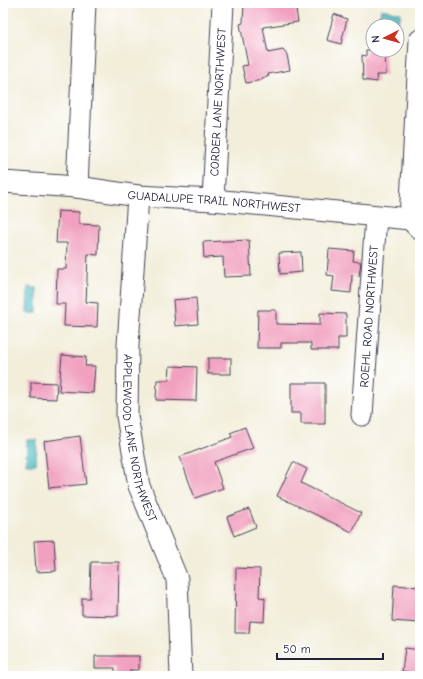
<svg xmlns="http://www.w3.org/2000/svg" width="423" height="679" font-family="'Comic Neue',sans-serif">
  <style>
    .water { fill: #4dbcc4; stroke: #386f80 }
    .building { fill: #f1a0bf }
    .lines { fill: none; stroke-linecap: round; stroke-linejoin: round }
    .minor-casing { stroke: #414153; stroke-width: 23 }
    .minor { stroke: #fff; stroke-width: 21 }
    .labels { text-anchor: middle; stroke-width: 3; stroke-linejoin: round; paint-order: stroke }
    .street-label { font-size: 12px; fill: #22223b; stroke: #fff }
  </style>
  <rect width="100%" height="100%" fill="#fff"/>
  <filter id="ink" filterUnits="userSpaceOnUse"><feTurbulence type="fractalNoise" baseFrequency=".025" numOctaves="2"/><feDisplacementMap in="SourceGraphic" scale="8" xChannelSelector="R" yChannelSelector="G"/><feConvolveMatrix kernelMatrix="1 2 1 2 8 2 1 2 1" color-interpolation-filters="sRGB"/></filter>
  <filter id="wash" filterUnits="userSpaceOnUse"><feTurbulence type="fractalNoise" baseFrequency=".012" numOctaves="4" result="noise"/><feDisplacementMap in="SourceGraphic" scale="16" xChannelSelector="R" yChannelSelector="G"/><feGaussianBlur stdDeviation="0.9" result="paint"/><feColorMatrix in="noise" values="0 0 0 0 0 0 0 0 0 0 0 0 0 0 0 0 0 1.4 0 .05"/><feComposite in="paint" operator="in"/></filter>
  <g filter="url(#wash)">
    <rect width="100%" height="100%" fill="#f2eeda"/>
    <g class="water">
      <path d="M381,9L401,13L399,22L379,18Z"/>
      <path d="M28,287L37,288V313H27Z"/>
      <path d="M27,440H37L36,464H26Z"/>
    </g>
    <g id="blocks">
      <g class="building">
        <path d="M244,3H295L298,22L263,27L268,53L283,50L287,55L290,70L268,74L269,76L262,78V80L246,83L242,66L248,65L240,24L243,23Z"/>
        <path d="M334,14L347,19L341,44L327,40Z"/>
        <path d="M366,50H385L386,75H376L377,82L363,80L362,55L366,56Z"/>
        <path d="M58,211L79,212V224L99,225L98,255L88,254L86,302L98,303L97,327L64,326L65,304H56L57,269H66L67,243H56Z"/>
        <path d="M249,240L251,276L224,277L223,257L204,258L203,242Z"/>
        <path d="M329,249L354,251L353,261L361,262L359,276L352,275L351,293L332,291L334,276L327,275Z"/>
        <path d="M301,252L302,272L280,274L279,253Z"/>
        <path d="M196,298L198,324L175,326L173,300Z"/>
        <path d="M258,310H276V324L320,325V313L346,314V338H338V350H311V343H281V348H257Z"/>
        <path d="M62,355L86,357L85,366H95L93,393L59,391Z"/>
        <rect x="208" y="358" width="23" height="16"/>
        <path d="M170,366L197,367L196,401L156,400L157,380H169Z"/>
        <path d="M31,382L57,383L56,399L31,398Z"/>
        <path d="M291,383H325V424H301V413H291Z"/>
        <path d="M245,427L253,448L214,462L223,488L195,498L180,457L232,437L230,433Z"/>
        <path d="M80,436L86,484L49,488L44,441Z"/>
        <path d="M293,462L307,469L301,483L361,513L352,532L277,496Z"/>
        <path d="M249,509L256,527L234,536L227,517Z"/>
        <path d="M54,540L56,571L36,572L34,541Z"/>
        <path d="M91,562H119L118,616L82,615V598H90Z"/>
        <path d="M236,568L260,569L259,597L265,598L264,622L250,621L249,633H235Z"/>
        <path d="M394,585L420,587V623L392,621Z"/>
        <path d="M405,648L420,650V674L402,671Z"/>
        <path d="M95,656H139V670H130V676H115V668H95Z"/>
      </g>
    </g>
  </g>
  <g filter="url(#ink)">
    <use href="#blocks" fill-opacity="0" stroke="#414153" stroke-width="1"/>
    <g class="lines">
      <defs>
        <g id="minor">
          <path id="s1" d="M3,182L77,187L138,196L213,200L410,219L420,229"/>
          <path d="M77,187L85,3"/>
          <path id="s2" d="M138,196L128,345L127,416L139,486L177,579L181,676"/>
          <path id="s3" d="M213,200L223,3"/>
          <path d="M410,219L420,40"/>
          <path id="s4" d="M362,415L376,217"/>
        </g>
      </defs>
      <use href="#minor" class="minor-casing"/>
      <use href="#minor" class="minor"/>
    </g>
  </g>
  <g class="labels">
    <g class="street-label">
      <text dy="4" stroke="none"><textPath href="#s3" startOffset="98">CORDER LANE NORTHWEST</textPath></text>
      <text dy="4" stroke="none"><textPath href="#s1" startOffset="212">GUADALUPE TRAIL NORTHWEST</textPath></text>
      <text dy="4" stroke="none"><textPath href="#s4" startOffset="99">ROEHL ROAD NORTHWEST</textPath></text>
      <text dy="4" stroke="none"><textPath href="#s2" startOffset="244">APPLEWOOD LANE NORTHWEST</textPath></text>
    </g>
  </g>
  <rect width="423" height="679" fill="none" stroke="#fff" stroke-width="16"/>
  <g transform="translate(385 38) rotate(264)"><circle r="19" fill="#ffffff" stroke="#a7a7b1"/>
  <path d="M0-3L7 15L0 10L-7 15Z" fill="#c8321e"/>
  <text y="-6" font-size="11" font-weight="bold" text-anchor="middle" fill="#22223b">N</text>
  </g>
  <path d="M277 653v6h106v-6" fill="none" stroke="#22223b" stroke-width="2"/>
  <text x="283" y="653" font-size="12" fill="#22223b" stroke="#ffffff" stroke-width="3" paint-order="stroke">50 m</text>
</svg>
